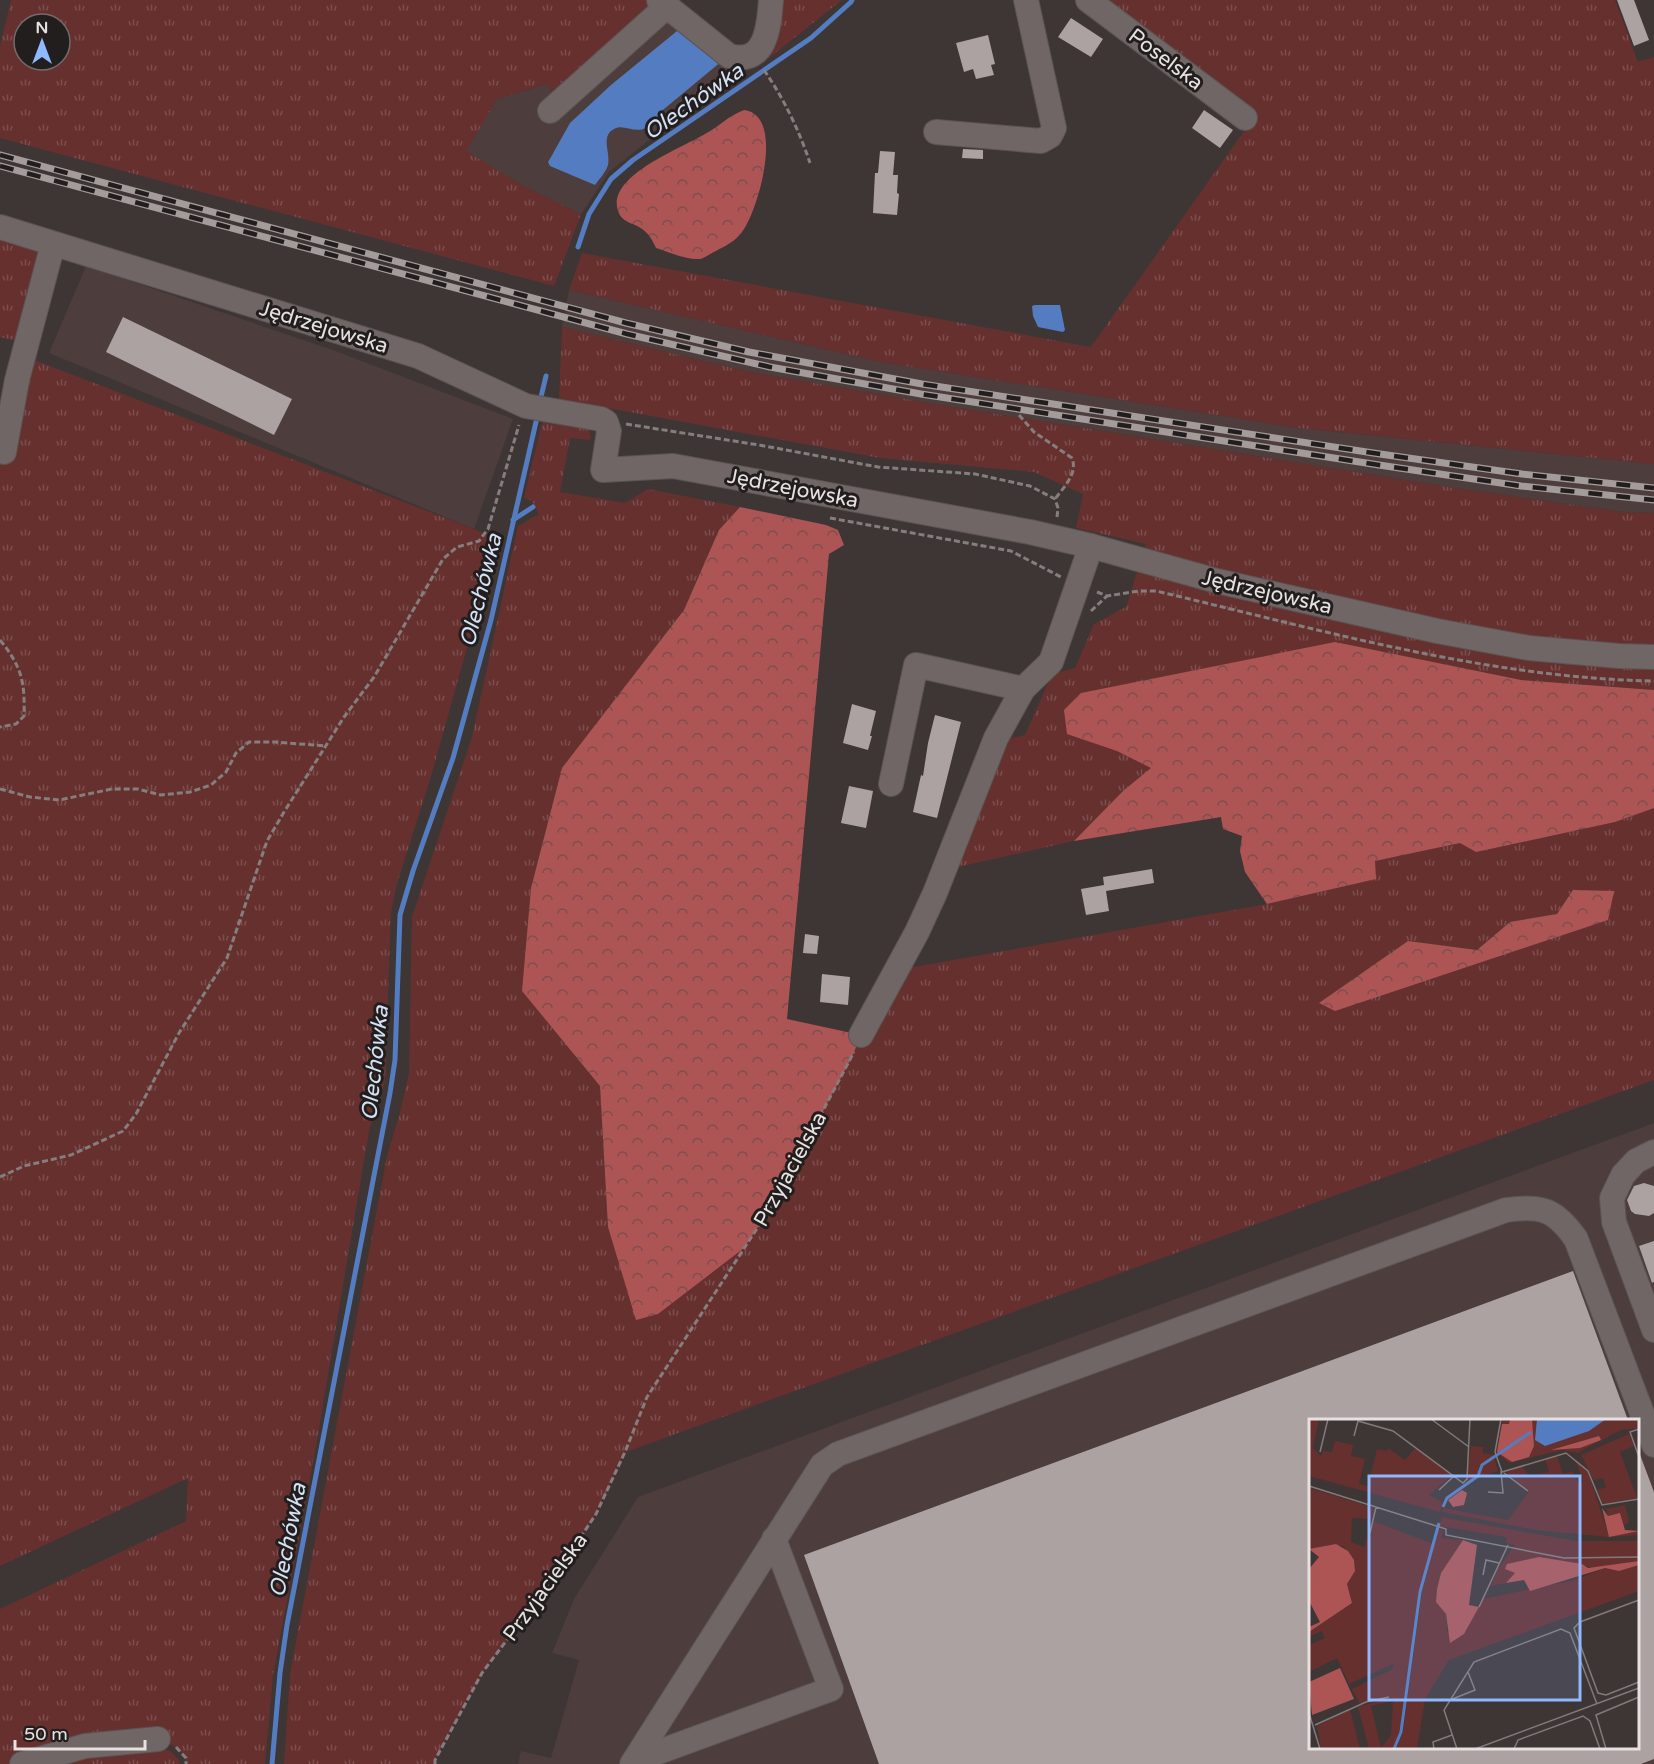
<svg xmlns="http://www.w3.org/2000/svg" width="1654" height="1764" font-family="'Varela Round',sans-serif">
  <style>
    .built { fill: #4d3d3d; fill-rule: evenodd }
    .grass { fill: url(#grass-tufts); fill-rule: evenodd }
    .forest { fill: url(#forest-crowns) }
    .water { fill: #547dc1 }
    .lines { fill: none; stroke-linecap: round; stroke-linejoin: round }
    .stream { stroke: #547dc1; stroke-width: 5 }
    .building { fill: #aca2a1 }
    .minor-casing { stroke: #5b5453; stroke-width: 26 }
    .path { stroke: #857e7e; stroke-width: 3; stroke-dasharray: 6 3; stroke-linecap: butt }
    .minor { stroke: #6f6665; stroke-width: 24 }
    .rail-casing { stroke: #a39c9b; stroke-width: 7 }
    .rail { stroke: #221e1e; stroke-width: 4.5; stroke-dasharray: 14; stroke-linecap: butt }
    .labels { text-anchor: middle; stroke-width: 6; stroke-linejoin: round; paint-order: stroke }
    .street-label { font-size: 21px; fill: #e7e2e1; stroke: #221e1e }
    .water-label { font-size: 22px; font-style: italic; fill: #d5e1f4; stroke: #221e1e }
    .inset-river { fill: none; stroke: #547dc1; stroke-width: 3 }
    .inset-road { fill: none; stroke: #827a7a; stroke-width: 1.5 }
    .view { fill: #8fb8fd; fill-opacity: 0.15; stroke: #8fb8fd; stroke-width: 3 }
    .inset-edge { fill: none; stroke: #e7e2e1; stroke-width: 3 }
  </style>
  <defs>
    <pattern id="grass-tufts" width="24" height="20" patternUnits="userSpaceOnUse" patternTransform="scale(1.5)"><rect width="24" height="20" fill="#66302f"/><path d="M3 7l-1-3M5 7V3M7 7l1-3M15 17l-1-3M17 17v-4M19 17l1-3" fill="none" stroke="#7c4e4d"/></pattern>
    <pattern id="forest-crowns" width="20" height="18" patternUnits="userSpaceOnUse" patternTransform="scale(1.5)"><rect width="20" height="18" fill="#ac5554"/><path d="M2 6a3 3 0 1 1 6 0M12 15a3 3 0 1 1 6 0" fill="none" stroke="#7e4d4d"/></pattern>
  </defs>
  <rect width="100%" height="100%" fill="#3e3535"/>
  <g class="built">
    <path d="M647,0H652L741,67L609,172L581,214L525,187L465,151L497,99L546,84L551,91L648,8Z"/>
    <path d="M86,266L333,350L513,419L474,529L49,353Z"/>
    <path d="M569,290L881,362L1299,428L1654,464V513L1624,512L1448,487L929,403L750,372L562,327Z"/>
    <path d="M1654,1123V1764H518L521,1751L551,1758L579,1660L552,1653L574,1599L638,1497ZM1310,1420H1638V1748H1310Z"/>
  </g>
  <g class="grass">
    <path d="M11,0H647L648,8L645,15L551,91L546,84L497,99L466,151L525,187L581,214L554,286L0,138V46ZM24,24H60V60H24Z"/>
    <path d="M781,0H842L760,65L757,61Z"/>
    <path d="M1101,0H1615L1638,62L1654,57V464L1299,428L881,362L569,290L582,253L1091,347L1254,117Z"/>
    <path d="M0,232L40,252L19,341L0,337Z"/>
    <path d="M562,327L750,372L929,403L1448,487L1624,512L1654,513V690L1522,680L1117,751L1152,768L1123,791L1074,841L958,867L966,837L1003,740L1025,735L1052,674L1075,668L1094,624L1126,607L1146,544L1076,528L1083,494L1034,472L880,458L559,399Z"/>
    <path d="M29,358L474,529L497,540L432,773L396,887L391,913L385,1082L369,1131L316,1446L273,1675L265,1764H186C185,1750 170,1743 158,1739L21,1759L8,1764H0V1609L186,1521L188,1478L0,1566V463L6,465L23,378Z"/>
    <path d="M543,419L589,427L591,440L570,438L560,492L625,503L648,489L740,507L719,530L684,610L562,768L531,888L522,991L600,1086L608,1227L744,1248L775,1201L897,970L1267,904L1375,879V861L1460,843L1476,852L1615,822L1654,808V1080L626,1452L596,1514L552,1580L482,1673L435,1760V1764H284L290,1674L387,1156L400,1113L409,1073L412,917L472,737L518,526L539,514L532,501L524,498ZM1573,890L1608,920L1319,1003L1408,941L1477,950L1510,922L1557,914Z"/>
    <path d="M159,1747C169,1750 176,1753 180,1764H45Z"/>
  </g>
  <g class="forest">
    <path d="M744,110C786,115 758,211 742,232C736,241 725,246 716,251C711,253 705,258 700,259C686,260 669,252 656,248C652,239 648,232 639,227C630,222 622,222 618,211C606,176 682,148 705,134C720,126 728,116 744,110Z"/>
    <path d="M740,507L826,525L838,530L844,545L829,554L787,1019L861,1035L852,1057L775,1201L744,1248L658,1314L636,1320L608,1227L600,1086L522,991L531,888L562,768L684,610L719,530Z"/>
    <path d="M1335,642L1521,680L1654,690V808L1615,822L1476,852L1460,843L1375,861L1376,879L1267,904L1245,872L1240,851L1242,836L1223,829L1221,817L1074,841L1123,791L1151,768L1117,751L1067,734L1064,710L1081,693Z"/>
    <path d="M1573,890L1614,891L1608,920L1335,1011L1319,1003L1408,941L1477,950L1510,922L1557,914Z"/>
  </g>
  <g class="water">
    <path d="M677,31H680L722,61L658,114L657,122L648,123L646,128C634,134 623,123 614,129C600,136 611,153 608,165C606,172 599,179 595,185L550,166L548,162L551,157L570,123L611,85Z"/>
    <path d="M1035,305H1060L1065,330L1063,332L1038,327L1033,316L1032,306Z"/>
  </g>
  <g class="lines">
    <g class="stream">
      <path d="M578,247L589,214L611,179L633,160L811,38L851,2L852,0"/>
      <path d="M540,401L546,376"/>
      <path d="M513,520L533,507"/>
      <path d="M272,1764L280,1673L287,1625L390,1093L395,1060L400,915L413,871L453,758L491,620L538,413"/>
    </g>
  </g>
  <g class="building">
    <path d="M1617,0H1634L1649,40L1634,46Z"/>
    <path d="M1071,18L1103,39L1091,57L1058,37Z"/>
    <path d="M988,35L995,64L991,65L994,75L976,79L973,69L964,72L956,43Z"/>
    <path d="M1204,110L1233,130L1220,148L1192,128Z"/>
    <path d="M963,149L983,150V159L962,158Z"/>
    <path d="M880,151L895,152L893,175H898L897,193L899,194L897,215L873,213L875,173H878Z"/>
    <path d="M123,317L292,399L274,435L106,352Z"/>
    <path d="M852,704L876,711L870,736H872L868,750L843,743Z"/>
    <path d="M935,715L961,722L937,818L913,812L921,775L923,776L928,743Z"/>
    <path d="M849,786L873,791L866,828L841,823Z"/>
    <path d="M1152,869L1154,883L1106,891L1109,911L1086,915L1081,889L1104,885L1103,877Z"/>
    <path d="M805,934L819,936L817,954L803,953Z"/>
    <path d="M822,974L850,977L848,1005L820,1002Z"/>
    <path d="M1644,1183L1654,1186V1213L1649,1216L1635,1214L1631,1211L1627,1200L1634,1186Z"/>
    <path d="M1654,1241V1282L1652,1283L1639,1246Z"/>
    <path d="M1573,1271L1628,1420H1311V1748H1638V1452H1639L1654,1492V1759L1641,1764H879L804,1555Z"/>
  </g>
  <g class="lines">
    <defs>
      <g id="minor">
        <path d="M659,0L729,56C767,66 769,25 771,0"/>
        <path d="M1088,0L1245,118"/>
        <path d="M550,111L667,6"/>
        <path d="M936,132L1041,141L1050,136L1054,128L1026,0"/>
        <path d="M0,227L418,356L526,406L601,419L606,422L609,431L603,470L673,466L1030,532L1091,546L1217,581L1437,631L1529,648L1619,656L1654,657"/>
        <path d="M4,452L17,380L53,244"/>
        <path d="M891,784L916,665L1023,689"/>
        <path d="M861,1035L917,932L935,893L996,738L1023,689L1051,662L1091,546"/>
        <path d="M1654,1152L1636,1161L1623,1175L1612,1198L1614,1222L1654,1330"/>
        <path d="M634,1761L831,1689L774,1539"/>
        <path d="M22,1764L85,1746L158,1739"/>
        <path d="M632,1764L822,1465L838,1454L1506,1210C1541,1205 1555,1209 1576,1239L1654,1445"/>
      </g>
    </defs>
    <use href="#minor" class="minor-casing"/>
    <g class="path">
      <path d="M764,70C784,99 799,130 810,163"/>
      <path d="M653,118L668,117L677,115L725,74"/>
      <path d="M1019,415L1034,432L1072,458C1078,473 1064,487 1055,499"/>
      <path d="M626,424L759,445L878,467L975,474L1030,486L1055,499L1058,508L1057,517"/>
      <path d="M830,518L1011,551L1061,577"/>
      <path d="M1097,592L1107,596L1139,591H1156C1318,629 1486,678 1654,681"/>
      <path d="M1091,611L1107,596"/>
      <path d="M0,640C22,667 25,682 24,716L16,724L0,727"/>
      <path d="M0,789L30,797L59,800L112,789H138L161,795L190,792L211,785L226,772L236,753L249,742H275L326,746"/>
      <path d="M0,1177L24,1166L71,1155L123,1131L136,1114L179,1033L227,958L267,841L284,812L344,717L374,677L443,559L457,547L479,541L488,529L519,425"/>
      <path d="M176,1747L186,1758V1764"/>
      <path d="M435,1764V1760L482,1673L552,1580L596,1514L625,1452L647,1397L775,1201L854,1052"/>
    </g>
    <use href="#minor" class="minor"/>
    <defs>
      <g id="rail">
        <path d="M0,155L626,323L749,352L922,384L1380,454L1522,474L1654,488"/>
        <path d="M0,166L627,334L770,367L921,394L1379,465L1521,486L1654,500"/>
      </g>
    </defs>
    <use href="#rail" class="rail-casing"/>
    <use href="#rail" class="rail"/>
  </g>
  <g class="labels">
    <g class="street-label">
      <text transform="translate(1166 59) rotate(37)" y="7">Poselska</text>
      <text transform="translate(324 327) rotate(17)" y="7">Jędrzejowska</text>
      <text transform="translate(793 488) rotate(11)" y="7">Jędrzejowska</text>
      <text transform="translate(1267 592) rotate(13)" y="7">Jędrzejowska</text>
      <text transform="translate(790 1169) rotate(-61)" y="7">Przyjacielska</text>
      <text transform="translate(545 1587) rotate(-54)" y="7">Przyjacielska</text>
    </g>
    <g class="water-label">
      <text transform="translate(693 101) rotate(-35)" y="8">Olechówka</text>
      <text transform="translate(480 590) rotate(-76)" y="8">Olechówka</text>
      <text transform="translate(374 1063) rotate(-84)" y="8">Olechówka</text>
      <text transform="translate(287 1540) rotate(-79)" y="8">Olechówka</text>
    </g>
  </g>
  <g transform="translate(1309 1419)">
    <rect width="330" height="330" fill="#3e3535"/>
    <path d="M0,0H10L4,29L12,37L14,32L23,33L26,22L44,26L42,37L56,40L50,65L59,67L68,30L78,32L79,29L96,41L106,29L143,56L120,76L134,84L131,93L0,57ZM194,0H330V9L312,11L268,34L253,31L200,44L187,33ZM320,15L325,27L311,33L328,79L294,85L288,71L297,68L294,59L285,61L272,36ZM162,27L174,28V34L185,36L171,46L168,56L157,65ZM248,37L254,55L264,52L269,64L274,62L266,40L279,53L300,117L330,112V116L300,118L226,111L133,93L134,89L199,101L220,72L197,54L213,47L220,57L240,53L236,40ZM185,38L189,52L170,58L173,47ZM0,69L65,89L63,100L43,99L42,123L55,128L64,102L124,125L111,169L92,312L85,330H60L49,288L82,278L51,285L43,270L84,250V245L40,265L28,239L0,253V226L16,219L13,212L0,218V213L43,184L38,165L46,151L45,141L34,127L0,130ZM84,282L82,316L72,329L62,287ZM316,86L320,103L315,107L311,94L299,97L297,90ZM132,98L267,122H330V142L287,149L254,143L196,150L207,154L197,164L182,167L188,151L206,126L197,124L198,119L192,117L131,107ZM129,110L135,111L132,119L154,121L132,154L128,170L127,183L137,195L138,213L155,215L174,180L266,161L296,149L309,152L330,146V172L140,241L116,280L108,330H87L94,313L113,173ZM41,291L51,330H12L8,307Z" fill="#66302f" fill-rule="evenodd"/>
    <path d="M201,0H223L225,27L220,38L203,43L188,33L193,5H200ZM290,17L292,21L271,29L242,31ZM153,71L158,74L155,86L144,88L139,81ZM293,89L299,97L311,94L316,111L330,112L300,118ZM154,121L168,126L160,186L170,188L155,215L141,224L137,195L127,183L128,170L132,154ZM27,125L39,132L45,141L46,152L38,165L43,184L0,213V208L11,203L0,182V150L10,138L0,130ZM230,138L273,145L279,149L330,142V146L310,152L296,149L221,172L215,161L197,164L206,154L196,150L198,145ZM31,249L45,280L3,296L0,263Z" fill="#ac5554"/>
    <path d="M228,0H297L280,12L236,27L226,21Z" fill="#547dc1"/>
    <path class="inset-river" d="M134,88L138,79L169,57L173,46L222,13M85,330L92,313L111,173L130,104"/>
    <path class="inset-road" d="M122,0L160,28M192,0L186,33L193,53L257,34L279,52L293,86L330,80M330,10L321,13L330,38M45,17L49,2L84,12L154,64L158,60L161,0M11,33L19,0M195,54L219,72M0,67L137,110V116L255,139L330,138M130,71L145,57M179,73L194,74L192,52M61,114L67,88M174,156L177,141L190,144M330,181L271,203L265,209L289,274L297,276L330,263M170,188L199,126M141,281L166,271L159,253M0,294L11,330M6,306L57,283L80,278M125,330L124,323L143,316M148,330L135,291L165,243L252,210L261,214L288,285M166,330L330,269M205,330L209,321L274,297L281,302L291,330M297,330L287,296L330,278"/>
    <path class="view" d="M60,57H271V281H60Z"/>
    <rect width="330" height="330" class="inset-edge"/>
  </g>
  <g transform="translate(42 42)"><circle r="28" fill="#221e1e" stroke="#716c6c" stroke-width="1.5"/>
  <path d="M0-4.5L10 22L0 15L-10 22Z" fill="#8fb8fd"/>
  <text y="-9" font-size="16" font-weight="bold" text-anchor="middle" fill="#e7e2e1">N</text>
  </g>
  <path d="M15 1740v9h130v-9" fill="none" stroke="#e7e2e1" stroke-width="3"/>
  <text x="24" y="1740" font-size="18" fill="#e7e2e1" stroke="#221e1e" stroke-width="4.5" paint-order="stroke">50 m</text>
</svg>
